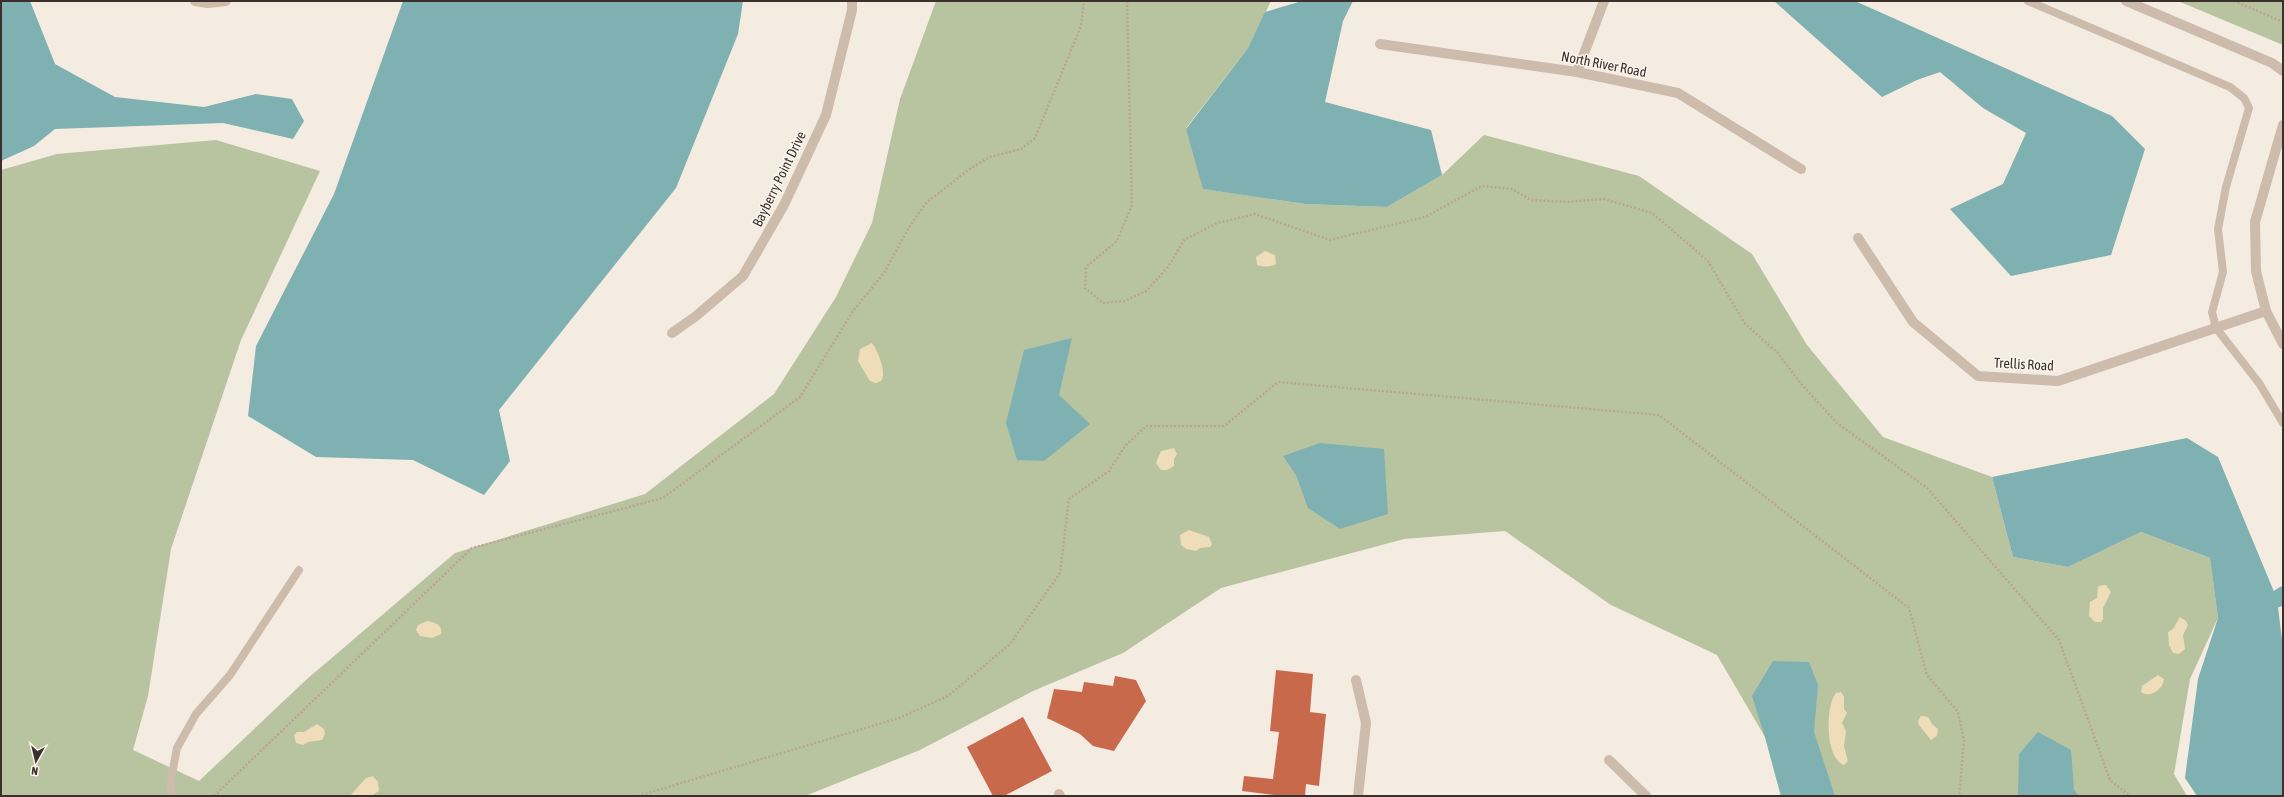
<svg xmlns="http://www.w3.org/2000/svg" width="2284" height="797" font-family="'Asap Condensed',sans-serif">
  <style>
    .green { fill: #b8c4a0 }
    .sand { fill: #efdcb8 }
    .water { fill: #7fb0b2 }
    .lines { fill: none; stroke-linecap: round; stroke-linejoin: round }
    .canal { stroke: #7fb0b2; stroke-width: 17 }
    .building { fill: #c8694b }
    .path { stroke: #b9a596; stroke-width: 2.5; stroke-dasharray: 2 2; stroke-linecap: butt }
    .lane { stroke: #cdbbac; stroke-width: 8 }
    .street { stroke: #cdbbac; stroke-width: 10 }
    .labels { text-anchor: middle; stroke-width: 3; stroke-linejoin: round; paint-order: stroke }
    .street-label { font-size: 14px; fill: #3b302b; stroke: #fbf5ee }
  </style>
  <rect width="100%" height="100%" fill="#f4ebe1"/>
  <g class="green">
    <path d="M936,1H1271L1248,48L1186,128L1204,189L1305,204L1387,207L1442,175L1484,135L1639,176L1752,254L1807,345L1883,437L1992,477L2013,557L2068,567L2141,532L2210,558L2218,618L2190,679L2174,774L2187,796H1781L1765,737L1717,655L1611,605L1505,531L1404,539L1221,588L1123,653L1033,691L920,750L805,796H1V170L57,154L216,140L320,171L241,340L171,549L148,696L133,750L199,781L307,679L455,553L645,494L774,394L836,297L872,223L900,99Z"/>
    <path d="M2178,1H2283V45Z"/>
  </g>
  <g class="sand">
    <path d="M1265,251L1275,255L1276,264C1272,267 1261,267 1257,265L1256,257Z"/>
    <path d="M872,343C878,351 887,373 881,381L876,383L870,381L858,361L860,349Z"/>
    <path d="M1174,448L1177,454L1174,459V466L1167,470H1161L1156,463L1161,451Z"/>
    <path d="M1189,530L1209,537L1212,544L1210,547L1200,548L1196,551L1186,549L1181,545L1180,535Z"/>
    <path d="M2102,585H2106L2111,592L2103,608V619L2101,622H2095L2089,616L2090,602L2097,598L2098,587Z"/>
    <path d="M2180,617L2186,621L2188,625L2183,635L2185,649L2179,654L2173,653L2169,645L2168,632L2173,629Z"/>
    <path d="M427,621C435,622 443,625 441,634L432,638L420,636L416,630L418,625Z"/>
    <path d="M2158,675L2164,679C2163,689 2150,699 2141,692L2142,686Z"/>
    <path d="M1841,692L1844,697V709L1847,713L1842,723L1846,731L1844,746L1848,761L1844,765C1825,758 1825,706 1836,693Z"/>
    <path d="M1921,716L1928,717L1932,724L1938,729L1937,736L1931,740L1919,725L1918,721Z"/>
    <path d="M317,724L324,729L325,734L322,740L308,742L303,745L296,743L294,735L297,732H304Z"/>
    <path d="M373,776L378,782L379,791L371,796H350L366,778Z"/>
  </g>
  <g class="water">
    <path d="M1,1H30L55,64L115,97L204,107L256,94L292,99L304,121L293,139L223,123L55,129L34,146L1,161Z"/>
    <path d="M403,1H743L738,34L676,188L499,410L510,461L484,495L413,460L316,457L248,416L256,346L334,194Z"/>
    <path d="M1302,1H1353L1343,21L1325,102L1431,130L1442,175L1387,207L1305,204L1203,189L1186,129L1248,48L1265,12Z"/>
    <path d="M1774,1H1855L2112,116L2145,149L2111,255L2011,276L1950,209L2003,184L2026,133L1983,108L1940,72L1917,80L1882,97Z"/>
    <path d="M1072,338L1059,395L1090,424L1044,461L1017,460L1006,423L1024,350Z"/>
    <path d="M2187,438L2218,457L2277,599L2283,648V796H2197L2185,778L2198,679L2218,618L2210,558L2141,532L2068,567L2013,557L1992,477Z"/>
    <path d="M1320,443L1384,449L1388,514L1340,529L1308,508L1296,475L1283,456Z"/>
    <path d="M1773,661L1809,662L1818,685L1814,732L1835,796H1781L1765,737L1752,696Z"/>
    <path d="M2038,732L2071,750L2074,790L2079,796H2018L2019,754Z"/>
  </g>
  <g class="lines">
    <path class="canal" d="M2277,599L2283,595"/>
  </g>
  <g class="building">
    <path d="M1276,670L1313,674L1310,712L1326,714L1319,786L1306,784L1305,796H1283L1242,791L1244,776L1273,779L1279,732L1270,731Z"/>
    <path d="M1115,676L1136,680L1146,701L1114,751L1093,746L1080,734L1047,718L1054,689L1082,692L1084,682L1113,686Z"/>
    <path d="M1023,717L1052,771L1004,796H993L967,747Z"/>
  </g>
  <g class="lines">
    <g class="path">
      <path d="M1127,1L1132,205L1117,241L1086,267L1085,288L1103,303L1125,301L1146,291L1168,267L1184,240L1217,223L1255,214L1330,240L1425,217L1482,186L1512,189L1531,200L1567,202L1604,199L1652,213L1708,261L1745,324L1777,352L1802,385L1837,423L1927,488L2059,640L2110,780L2130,796"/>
      <path d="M2234,1L2283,22"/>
      <path d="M214,796L472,548L663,498L800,397L853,311L884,273L908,229L926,203L971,168L990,157L1021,149L1035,138L1081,26L1084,1"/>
      <path d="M638,796L899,718L948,696L1010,644L1060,573L1069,499L1109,471L1125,446L1146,426H1224L1278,382L1659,415L1909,608L1927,675L1958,712L1964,741L1959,796"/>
    </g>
    <g class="lane">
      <path d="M2028,1L2230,87L2244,98L2249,108L2226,187L2218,229L2223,272L2212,312L2216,328L2259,383L2283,423"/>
      <path d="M171,796V779L177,748L196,714L230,675L299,570"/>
    </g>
    <g class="street">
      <path d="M195,1L208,3L226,1"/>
      <path d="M2126,1L2272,63L2283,71"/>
      <path d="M1380,44L1577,72L1678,93L1801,169"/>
      <path d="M1577,72L1604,1"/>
      <path d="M2283,125L2255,222L2256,271L2266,311L2283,344"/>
      <path d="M1858,238L1913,322L1978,376L2058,381L2266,311"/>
      <path d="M672,333L696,316L743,276L784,205L826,115L852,10V1"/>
      <path d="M1356,680L1366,723L1358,796"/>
      <path d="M1609,760L1646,796"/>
      <path d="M1059,794L1060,796"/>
    </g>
  </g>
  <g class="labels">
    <g class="street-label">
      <text transform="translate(1604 64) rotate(11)" y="5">North River Road</text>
      <text transform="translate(779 179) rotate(-64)" y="5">Bayberry Point Drive</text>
      <text transform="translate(2024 364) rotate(3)" y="5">Trellis Road</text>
    </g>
  </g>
  <rect width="2284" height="797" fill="none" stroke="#3b302b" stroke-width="4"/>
  <g transform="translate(36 761) rotate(188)" stroke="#fbf5ee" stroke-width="3" paint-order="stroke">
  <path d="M0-3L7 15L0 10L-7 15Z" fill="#3b302b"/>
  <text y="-6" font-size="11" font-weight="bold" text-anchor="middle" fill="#3b302b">N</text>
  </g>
</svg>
